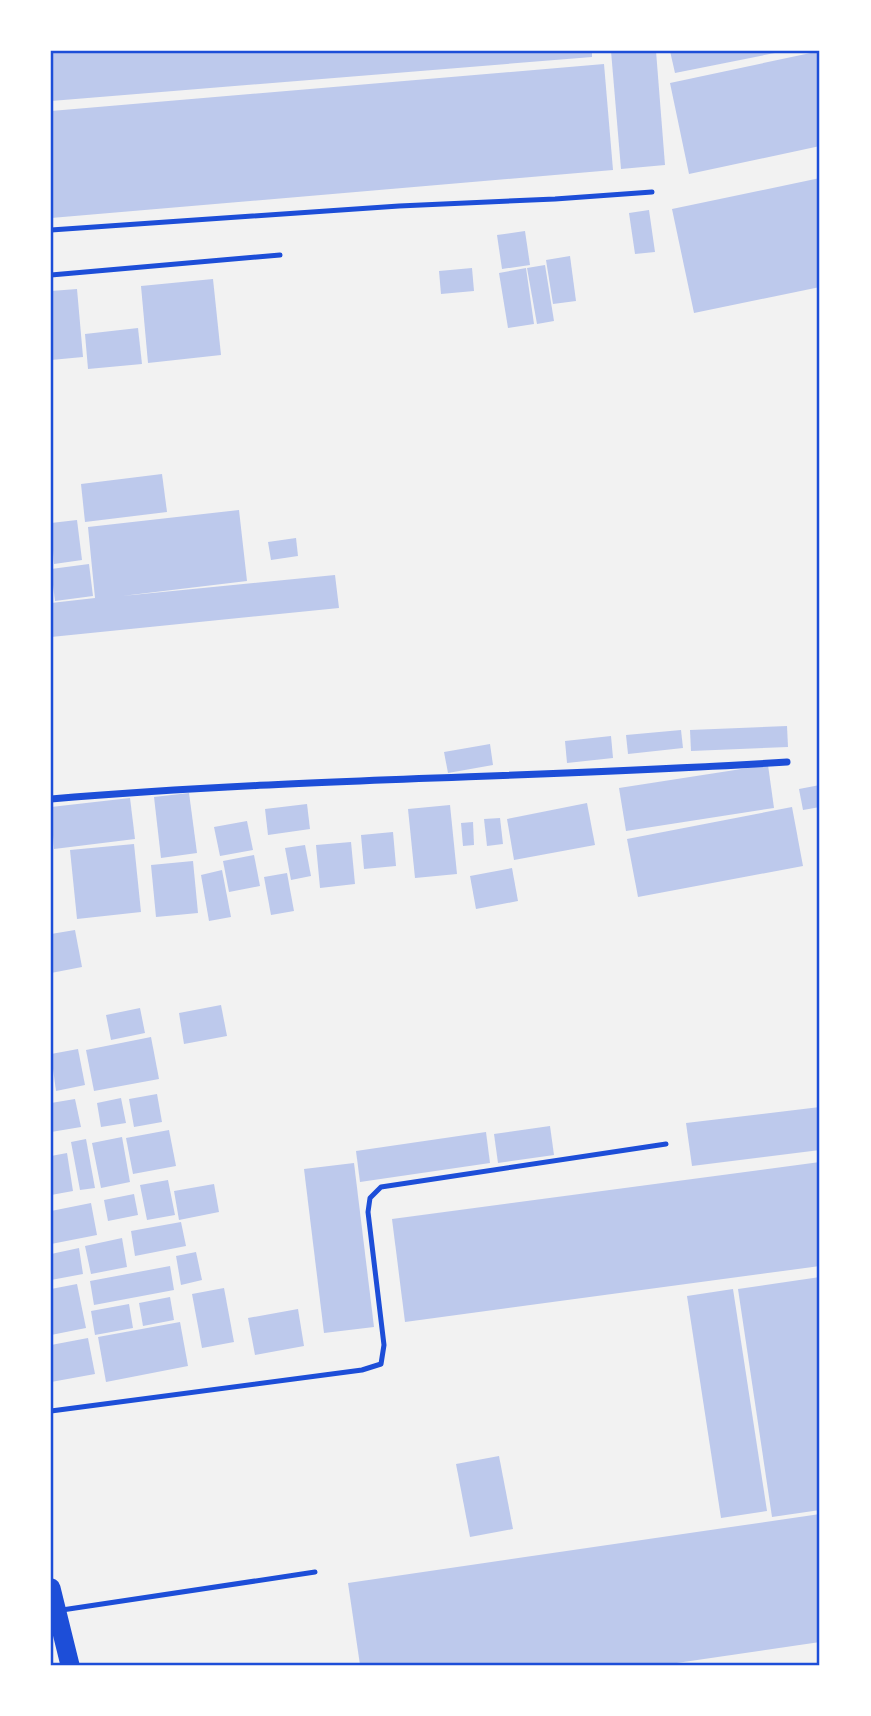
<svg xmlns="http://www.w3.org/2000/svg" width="871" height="1716" font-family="Helvetica,sans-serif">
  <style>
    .building { fill: #bdc9ec }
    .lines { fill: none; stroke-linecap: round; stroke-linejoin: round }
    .service { stroke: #1d4ed8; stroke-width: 5 }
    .minor { stroke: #1d4ed8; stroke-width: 7 }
    .trunk { stroke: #1d4ed8; stroke-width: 19 }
    .neatline { fill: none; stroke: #1d4ed8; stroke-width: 2.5 }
  </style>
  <rect width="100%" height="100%" fill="#f2f2f2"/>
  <g class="building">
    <path d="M51,51H592V57L51,101Z"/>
    <path d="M611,51H656L665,165L621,169Z"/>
    <path d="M670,51H780V52L675,73Z"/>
    <path d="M820,51V146L689,174L670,83Z"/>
    <path d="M604,64L613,170L51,218V111Z"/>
    <path d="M820,178V287L694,313L672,209Z"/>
    <path d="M649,210L655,252L635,254L629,213Z"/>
    <path d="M525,231L530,265L502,269L497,235Z"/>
    <path d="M570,256L576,301L553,304L546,260Z"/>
    <path d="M545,265L554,321L537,324L527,268Z"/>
    <path d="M472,268L474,291L441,294L439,271Z"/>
    <path d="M526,268L534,324L508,328L499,273Z"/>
    <path d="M213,279L221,355L148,363L141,286Z"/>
    <path d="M77,289L83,357L51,360V291Z"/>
    <path d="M138,328L142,364L88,369L85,334Z"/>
    <path d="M162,474L167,512L85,522L81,484Z"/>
    <path d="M239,510L247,581L122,596L335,575L339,608L51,637V603L95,598L88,527Z"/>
    <path d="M77,520L82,560L54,564L51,523Z"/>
    <path d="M296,538L298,556L271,560L268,542Z"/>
    <path d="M89,564L93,596L55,601L51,569Z"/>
    <path d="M787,726L788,747L691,751L690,730Z"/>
    <path d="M681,730L683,748L628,754L626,735Z"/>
    <path d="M611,736L613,758L567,763L565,741Z"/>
    <path d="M490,744L493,765L448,773L444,752Z"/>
    <path d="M768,765L774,808L626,831L619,788Z"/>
    <path d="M820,785V807L803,810L799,789Z"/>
    <path d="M189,793L197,853L161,858L154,797Z"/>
    <path d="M130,798L135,839L54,849L51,807Z"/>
    <path d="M587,803L595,845L514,860L507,819Z"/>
    <path d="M307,804L310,829L268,835L265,809Z"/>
    <path d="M450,805L457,874L415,878L408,809Z"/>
    <path d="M792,807L803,866L638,897L627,839Z"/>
    <path d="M500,818L503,844L487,846L484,819Z"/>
    <path d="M247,821L253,850L220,856L214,827Z"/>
    <path d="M473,822L474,845L463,846L461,823Z"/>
    <path d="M393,832L396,866L364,869L361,835Z"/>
    <path d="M351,842L355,884L320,888L316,845Z"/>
    <path d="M134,844L141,912L77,919L70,850Z"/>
    <path d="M305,845L311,876L291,880L285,848Z"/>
    <path d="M254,855L260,886L229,892L223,861Z"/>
    <path d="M193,861L198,913L156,917L151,865Z"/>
    <path d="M512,868L518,901L476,909L470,876Z"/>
    <path d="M222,870L231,917L209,921L201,875Z"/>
    <path d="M287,873L294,911L271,915L264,877Z"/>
    <path d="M75,930L82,967L51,973V934Z"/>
    <path d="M221,1005L227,1036L184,1044L179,1013Z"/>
    <path d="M140,1008L145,1033L111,1040L106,1015Z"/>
    <path d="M151,1037L159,1079L94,1091L86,1050Z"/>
    <path d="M78,1049L85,1085L56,1091L51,1054Z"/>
    <path d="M157,1094L162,1122L134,1127L129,1099Z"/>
    <path d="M121,1098L126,1123L101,1127L97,1103Z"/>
    <path d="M75,1099L81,1127L51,1132V1103Z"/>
    <path d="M820,1107V1150L692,1166L686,1123Z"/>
    <path d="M550,1126L554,1155L498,1163L494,1134Z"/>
    <path d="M169,1130L176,1166L133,1174L126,1138Z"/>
    <path d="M486,1132L490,1163L360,1182L356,1151Z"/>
    <path d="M122,1137L130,1182L101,1188L92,1143Z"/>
    <path d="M86,1139L95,1188L80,1190L71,1142Z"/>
    <path d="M67,1153L73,1191L51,1195V1156Z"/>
    <path d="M820,1162V1266L405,1322L392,1219Z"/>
    <path d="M354,1163L374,1327L324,1333L304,1169Z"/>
    <path d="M168,1180L175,1215L147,1220L140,1185Z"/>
    <path d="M214,1184L219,1212L179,1220L174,1191Z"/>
    <path d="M134,1194L138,1215L108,1221L104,1200Z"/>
    <path d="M91,1203L97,1235L51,1244V1211Z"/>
    <path d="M181,1222L186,1246L135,1256L131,1231Z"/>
    <path d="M122,1238L127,1267L91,1274L85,1246Z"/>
    <path d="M79,1248L83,1274L51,1280V1254Z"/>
    <path d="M196,1252L202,1280L181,1285L176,1256Z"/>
    <path d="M170,1266L174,1290L94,1305L90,1281Z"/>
    <path d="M820,1277V1510L772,1517L738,1289Z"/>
    <path d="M77,1284L86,1328L51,1335V1289Z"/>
    <path d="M224,1288L234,1342L202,1348L192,1294Z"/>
    <path d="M733,1289L767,1511L721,1518L687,1296Z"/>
    <path d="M170,1297L174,1320L143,1326L139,1303Z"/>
    <path d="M129,1304L133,1328L95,1335L91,1311Z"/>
    <path d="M298,1309L304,1346L255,1355L248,1318Z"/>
    <path d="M180,1322L188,1366L106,1382L98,1337Z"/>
    <path d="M88,1338L95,1374L51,1382V1345Z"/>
    <path d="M499,1456L513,1529L470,1537L456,1464Z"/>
    <path d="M820,1514V1642L663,1665H360L348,1583Z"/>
  </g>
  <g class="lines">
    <g class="service">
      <path d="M51,230L399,206L555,199L652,192"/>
      <path d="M51,275L280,255"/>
      <path d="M51,1411L362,1370L381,1364L384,1345L368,1212L370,1198L381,1187L666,1144"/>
      <path d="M62,1610L315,1572"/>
    </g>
    <path class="minor" d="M51,799C296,778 542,778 787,762"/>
    <path class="trunk" d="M51,1588L70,1665"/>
  </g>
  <rect width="871" height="1716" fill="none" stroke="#ffffff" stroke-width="105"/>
  <rect x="52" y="52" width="766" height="1612" class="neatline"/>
</svg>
